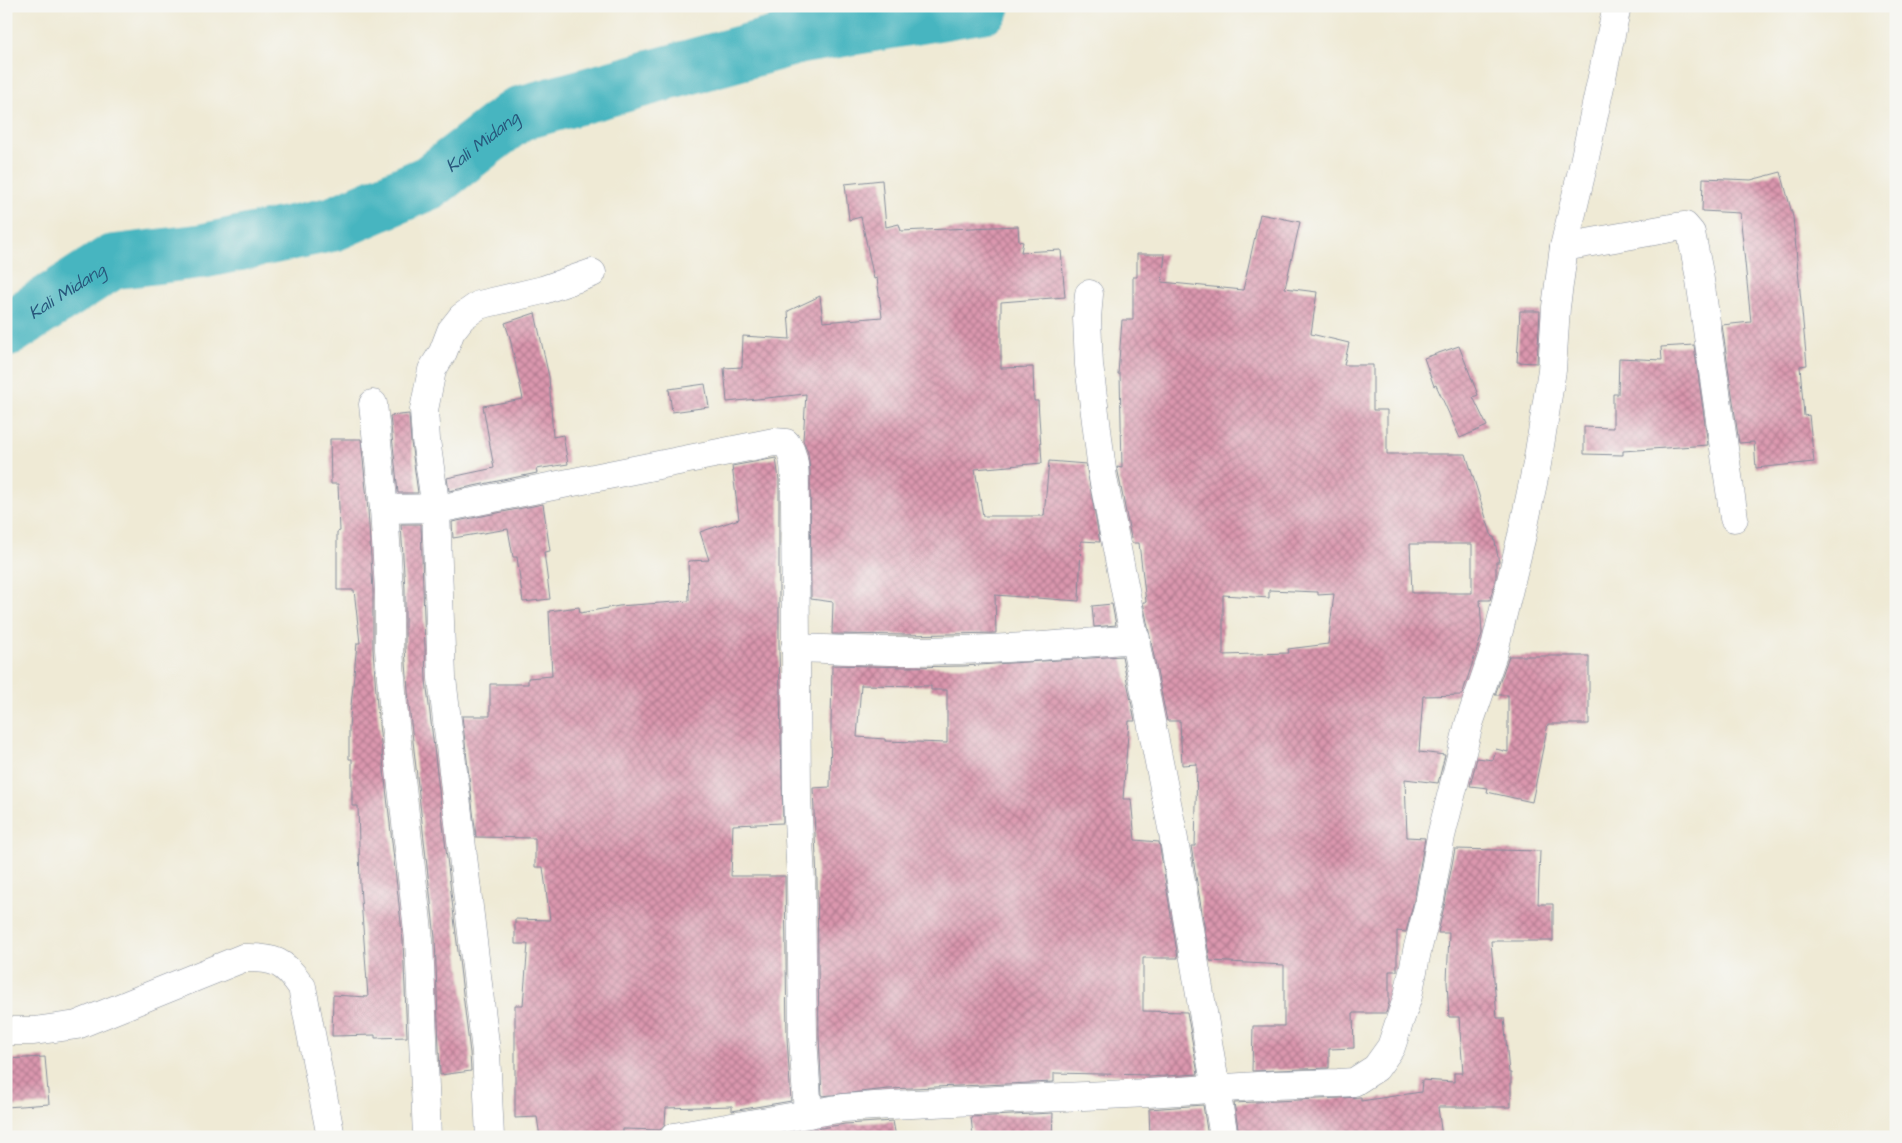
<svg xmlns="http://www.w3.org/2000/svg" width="1902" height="1143" font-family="'Architects Daughter',sans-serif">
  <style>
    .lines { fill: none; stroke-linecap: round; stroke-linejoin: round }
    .river { stroke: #46b5c0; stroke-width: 55 }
    .building { fill: url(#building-cross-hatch); fill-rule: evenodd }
    .minor-casing { stroke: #858c9a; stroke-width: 29 }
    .minor { stroke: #fff; stroke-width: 28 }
    .labels { text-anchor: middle; stroke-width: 4.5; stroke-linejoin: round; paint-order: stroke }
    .water-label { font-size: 18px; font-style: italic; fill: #28577b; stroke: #f6f6f2 }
  </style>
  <defs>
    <pattern id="building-cross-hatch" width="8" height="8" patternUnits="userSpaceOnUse" patternTransform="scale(1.25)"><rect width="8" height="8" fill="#db97ae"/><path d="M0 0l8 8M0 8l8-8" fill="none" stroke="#b17c91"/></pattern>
  </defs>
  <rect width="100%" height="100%" fill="#f6f6f2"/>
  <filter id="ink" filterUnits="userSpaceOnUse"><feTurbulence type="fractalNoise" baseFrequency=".02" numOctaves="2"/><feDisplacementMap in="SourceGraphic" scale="10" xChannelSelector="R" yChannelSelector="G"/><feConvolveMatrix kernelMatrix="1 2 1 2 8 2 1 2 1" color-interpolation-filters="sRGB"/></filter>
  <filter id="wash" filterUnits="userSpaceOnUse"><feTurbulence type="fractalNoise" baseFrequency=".0096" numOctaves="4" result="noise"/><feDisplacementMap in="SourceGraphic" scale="20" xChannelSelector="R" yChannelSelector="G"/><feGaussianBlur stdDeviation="1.12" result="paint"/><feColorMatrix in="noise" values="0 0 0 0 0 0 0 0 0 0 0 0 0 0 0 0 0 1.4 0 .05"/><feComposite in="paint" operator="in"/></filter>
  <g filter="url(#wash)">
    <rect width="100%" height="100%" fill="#efead5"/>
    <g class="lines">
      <path class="river" id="s1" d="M6,330L112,262L203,251L333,224L430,182L518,114L799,37L983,6"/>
    </g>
    <g id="blocks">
      <g class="building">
        <path d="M1781,172L1793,217L1807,365L1800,366L1804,416L1809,415L1814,462L1756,468L1754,442L1739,443L1722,325L1751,322L1740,213L1702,211L1703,178L1751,180Z"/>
        <path d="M882,180L886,227L899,224L901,231L1018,226L1019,241L1023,242L1021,252L1061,250L1065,297L1001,302V368L1033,367L1034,401H1038L1042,463L975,469L983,516H1044L1049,461L1086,464L1100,542L1081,541L1079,601L995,595L996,633L905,635L832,634L833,602L811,599L810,471L808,453L803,440L806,394L727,402L724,368L742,367L743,336L790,339L788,311L820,296L823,322L882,317L877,278L874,279L861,217L849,220L845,184Z"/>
        <path d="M1260,214L1300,222L1285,288L1317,292L1311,334L1349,343L1344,365H1373V410H1387V454H1466L1492,537H1494L1499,562H1496V577L1490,600H1480L1482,634L1462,695L1423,696L1419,752L1445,755L1438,783L1405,779L1407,837L1425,838L1415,896L1406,932L1397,931V971H1389V1003L1386,1013H1353L1354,1048L1329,1049V1068L1252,1071L1253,1026H1284V965L1210,961L1191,846H1195L1197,764L1182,765L1180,721H1167L1143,602H1146L1139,543H1132L1117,467L1122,468L1120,374H1118L1122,320H1133V277H1137V254H1165L1162,282L1243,290ZM1410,544H1472V593H1412ZM1269,590L1318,592V595L1334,594L1328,644L1288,649L1289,653L1223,655V595L1269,598Z"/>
        <path d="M1520,311H1540L1537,363L1517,362Z"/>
        <path d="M535,313L549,377L553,437L563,435L568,464L536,469L537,473L449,491L447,478L494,468L483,406L523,399L510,338L505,323Z"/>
        <path d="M1694,345L1708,445L1623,451V455L1584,454V427L1613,428V394H1618L1619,358L1662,360L1661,347Z"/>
        <path d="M1459,346L1478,395L1473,397L1487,426L1460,438L1436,385L1434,386L1424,358Z"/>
        <path d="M705,384L709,407L672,412L669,389Z"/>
        <path d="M409,414L411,442L418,493H398L390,416Z"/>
        <path d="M330,439H361L368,510L373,590V649L377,707L403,941L407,1037L375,1038V1035L332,1036L333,995L368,997L360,885L358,806H352V759H349V727L357,643H360L354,590H337V532L340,531L338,484H331Z"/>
        <path d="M776,458L779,480V648L783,823L733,825L731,876H785L787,1038L791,1101L732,1111V1106L666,1108L665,1124L660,1130L623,1129V1135L540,1137L537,1117L515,1118V1005H523L528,944H515V919L550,920L543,867H535V838L476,837L462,716H490V684H528V678L552,676L549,611L579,607L580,613L619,606L689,601L688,561L709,560L700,532L739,519L732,466Z"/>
        <path d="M543,504L550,551L544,552L550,599L523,602L517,557H513L508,529L453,538L452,522Z"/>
        <path d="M401,524H421L426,680L470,1053L471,1071L440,1075L435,938L409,705L405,648V589Z"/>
        <path d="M1112,604L1116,625L1094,627L1092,606Z"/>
        <path d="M1122,656L1135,721H1129L1123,799H1131L1135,840L1159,842L1178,958H1143V1011L1187,1012L1198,1074L1148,1077V1075L1054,1073V1082L888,1089L822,1096L819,1037L817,881L813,788L830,787L832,665L905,667L963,666ZM861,685L931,686V690H947V743L885,741V739L857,737Z"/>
        <path d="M1509,656H1589V724H1548L1532,802L1487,792L1488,788L1470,786L1477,758L1493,760L1496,749L1508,752V695H1495Z"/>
        <path d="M1455,849L1540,851L1538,904H1553V941H1491L1497,1018H1504L1509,1073H1511V1107H1438L1442,1137H1328L1239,1134L1234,1103L1361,1097V1101L1421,1092L1422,1080L1454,1082V1073H1463L1459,1017H1449L1447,982L1449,933H1438L1445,902Z"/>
        <path d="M45,1057L49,1104L6,1107V1059Z"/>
        <path d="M1203,1105L1208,1137H1150L1149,1109Z"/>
        <path d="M1053,1113L1052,1137H973L971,1117Z"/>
        <path d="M893,1121L896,1137H768L845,1124Z"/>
      </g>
    </g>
  </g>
  <g filter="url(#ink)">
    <use href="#blocks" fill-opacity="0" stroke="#858c9a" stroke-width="1"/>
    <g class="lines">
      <defs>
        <g id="minor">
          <path d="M1564,247L1677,227L1685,226L1691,233L1699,273L1734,518"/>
          <path d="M1089,294L1087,318L1089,365L1103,478L1172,828L1224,1137"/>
          <path d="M373,404L384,509L389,590V649L393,706L419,940L427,1137"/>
          <path d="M384,509L443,508L774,442L786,443C798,457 794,485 795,502L797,798L801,881L803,1038L808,1114L843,1108L891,1105L1148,1093L1273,1085L1338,1083L1354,1082L1376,1068L1391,1047L1408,996L1417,951L1430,899L1441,836L1469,724L1494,651L1522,535L1537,464L1552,370L1556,307L1564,247L1584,162L1617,6"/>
          <path d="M795,648C831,649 868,651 905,651C982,651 1059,645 1136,639"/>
          <path d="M6,1031H34L77,1025L243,958C274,957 284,961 302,987L331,1137"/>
          <path d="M490,1137L486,1052L442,678L436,509L426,440L424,410L432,370L443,352L451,331L462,317L479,305L543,290L592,273"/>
          <path d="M674,1137L808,1114"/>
        </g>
      </defs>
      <use href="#minor" class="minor-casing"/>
      <use href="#minor" class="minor"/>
    </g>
  </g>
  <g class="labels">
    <g class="water-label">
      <text dy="6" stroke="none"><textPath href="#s1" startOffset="522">Kali Midang</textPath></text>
      <text dy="6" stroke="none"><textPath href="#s1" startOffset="72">Kali Midang</textPath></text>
    </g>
  </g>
  <rect width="1902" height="1143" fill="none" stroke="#f6f6f2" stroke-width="25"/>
</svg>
